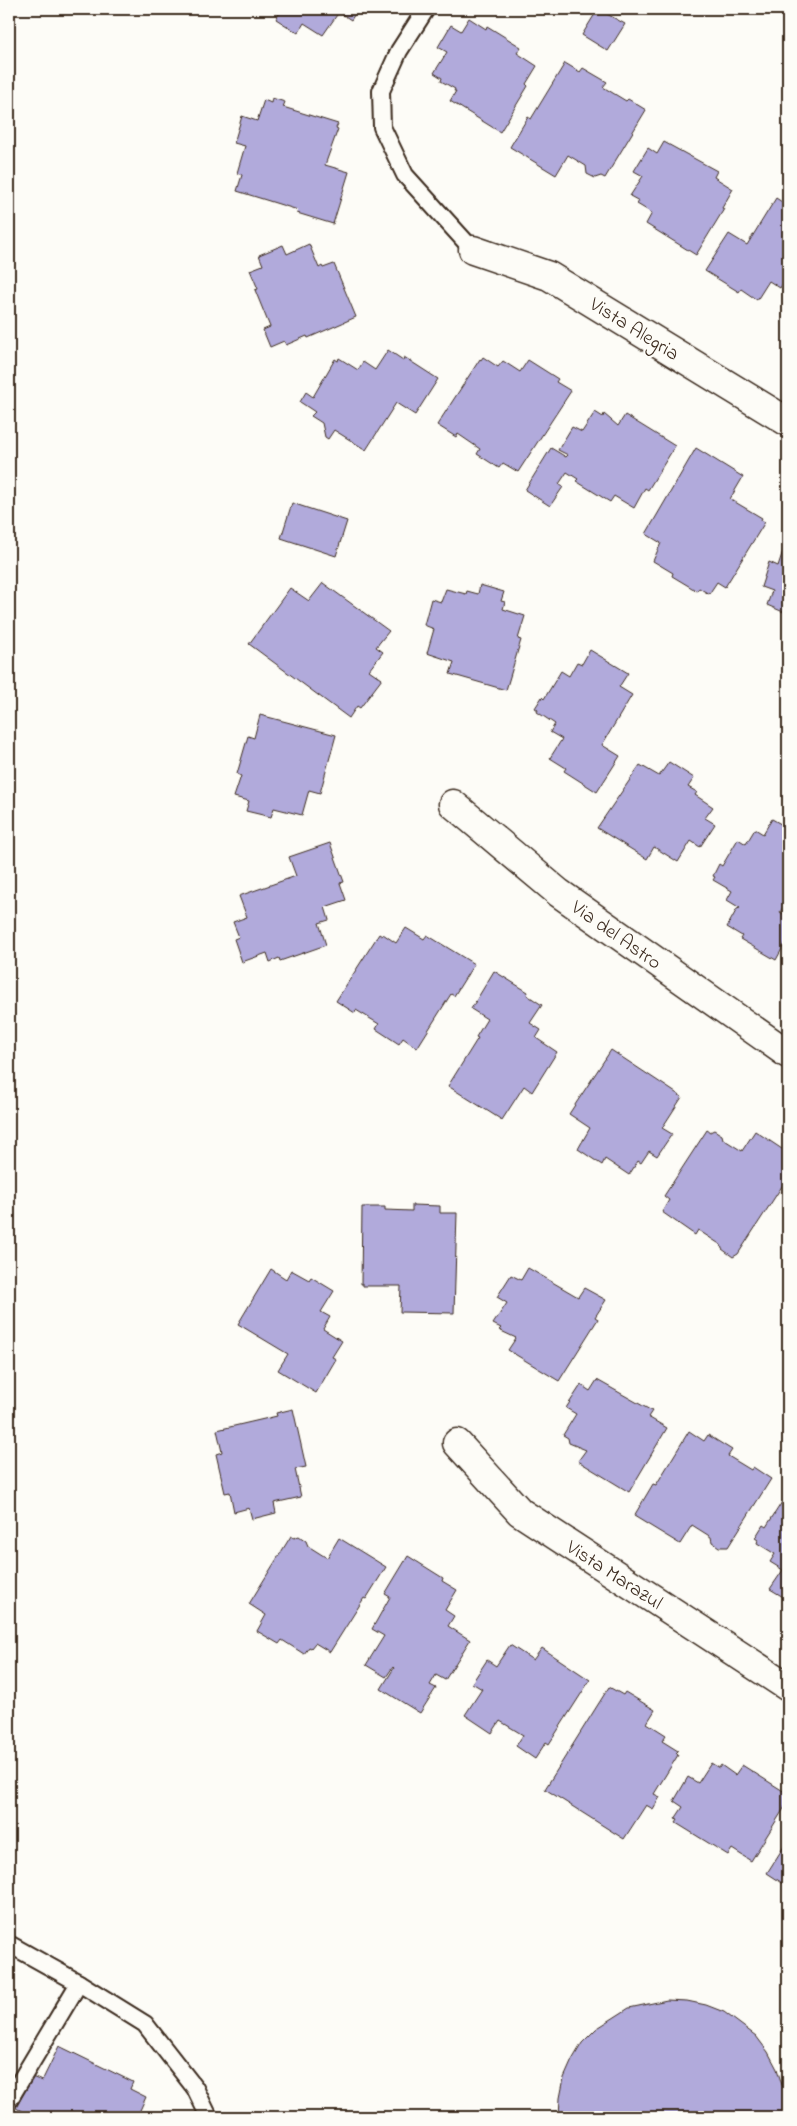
<svg xmlns="http://www.w3.org/2000/svg" width="797" height="2126" font-family="'Indie Flower',sans-serif">
  <style>
    .building { fill: #b1aadb; stroke: #3b2a1e }
    .lines { fill: none; stroke-linecap: round; stroke-linejoin: round }
    .lane-casing { stroke: #3b2a1e; stroke-width: 20 }
    .street-casing { stroke: #3b2a1e; stroke-width: 31 }
    .lane { stroke: #fdfcf7; stroke-width: 16 }
    .street { stroke: #fdfcf7; stroke-width: 28 }
    .labels { text-anchor: middle; stroke-width: 4.5; stroke-linejoin: round; paint-order: stroke }
    .street-label { font-size: 20px; fill: #3b2a1e; stroke: #fdfcf7 }
  </style>
  <rect width="100%" height="100%" fill="#fdfcf7"/>
  <filter id="ink" filterUnits="userSpaceOnUse"><feTurbulence type="fractalNoise" baseFrequency=".02" numOctaves="2"/><feDisplacementMap in="SourceGraphic" scale="10" xChannelSelector="R" yChannelSelector="G"/><feConvolveMatrix kernelMatrix="1 2 1 2 8 2 1 2 1" color-interpolation-filters="sRGB"/></filter>
  <g filter="url(#ink)">
    <g class="building">
      <path d="M282,9H358L351,20L339,12L323,35L304,23L298,33L276,19Z"/>
      <path d="M598,9L625,24L608,51L582,35Z"/>
      <path d="M469,18L486,29L487,26L521,47L517,53L537,66L526,84L528,86L500,132L450,101L456,91H454L455,89L441,81L442,78L434,73L447,52L438,47L451,25L461,31Z"/>
      <path d="M565,63L580,72L583,68L607,82L603,87L626,101L628,99L646,110L605,178L601,176L595,178L587,174L586,166L568,155L556,175L510,147L528,117L531,119Z"/>
      <path d="M272,98L285,102L283,107L338,124L336,128L338,129L325,165L349,172L333,224L297,213L298,210L237,191L242,175L237,173L245,146L234,143L242,116L257,121L264,100L271,103Z"/>
      <path d="M664,142L717,171L714,177L733,189L722,208L724,209L696,255L646,224L652,213L637,204L639,201L630,196L643,176L634,171L648,148L657,154Z"/>
      <path d="M776,198L788,206V282L785,280L780,288L769,281L757,300L741,289L739,292L705,271L729,234L747,245Z"/>
      <path d="M309,244L319,268L322,266L323,268L334,264L356,317L308,338L307,336L286,345L284,341L270,347L263,330L270,327L255,290L258,289L250,270L263,265L259,255L283,245L287,254Z"/>
      <path d="M388,350L403,360L404,357L438,379L415,415L396,403L366,450L334,430L328,439L325,437L322,423L311,416L315,412L300,402L306,392L313,397L335,359L338,361L339,358L358,370L363,362L375,370Z"/>
      <path d="M483,357L498,367L503,361L520,372L528,360L558,379L556,382L571,391L518,472L503,463L499,468L477,454L480,449L458,434L456,437L437,425L480,359L481,360Z"/>
      <path d="M595,412L603,417L604,414L618,426L625,415L675,446L648,490L645,488L634,508L614,496L610,502L576,481L578,479L567,472L559,484L563,487L550,506L525,490L551,448L566,457L568,455L558,450L572,427L582,432Z"/>
      <path d="M696,448L743,477L730,499L762,518L761,520L765,522L725,587L717,582L709,594L699,588L697,591L672,576L673,573L653,561L661,543L646,534Z"/>
      <path d="M292,503L347,521L336,556L281,538Z"/>
      <path d="M786,542L788,543V614L767,605L772,591L761,587L769,562L778,566Z"/>
      <path d="M323,583L389,631L376,647L383,652L369,670L382,679L360,708L357,706L349,718L249,644L290,588L309,601Z"/>
      <path d="M480,585L504,592L501,601L505,602L503,609L525,616L518,639L521,640L506,690L450,674L454,662L427,653L434,629L424,625L431,599L441,602L446,589L466,594L467,591L478,594Z"/>
      <path d="M590,650L628,673L619,687L632,695L602,745L620,756L597,792L564,771L566,768L550,758L562,739L550,732L555,724L537,712L538,710L535,708L542,697L544,699L561,671L569,676L577,662L582,664Z"/>
      <path d="M260,715L336,735L320,793L309,790L302,815L274,808L271,817L246,811L249,801L234,797L241,776L237,774L248,736L254,738Z"/>
      <path d="M669,762L694,778L688,787L697,792L695,795L713,807L705,818L715,824L700,847L691,841L678,862L654,847L647,859L597,828L640,765L659,776Z"/>
      <path d="M772,819L788,828V899L780,912L788,917V938L776,960L740,939L742,936L727,927L737,909L740,908L727,900L732,891L713,880L715,877L713,876L719,864L722,866L738,839L746,844L755,829L763,834Z"/>
      <path d="M330,843L344,882L340,883L346,900L325,907L329,920L319,923L326,945L280,961L279,958L270,962L267,953L242,962L234,939L239,937L233,922L247,917L239,896L296,876L289,857Z"/>
      <path d="M406,928L424,939L427,935L474,964L454,996L451,994L417,1048L403,1038L399,1044L376,1029L379,1024L356,1010L355,1013L336,1001L379,934L382,936L383,934L396,943Z"/>
      <path d="M494,971L528,992L527,995L542,1005L530,1023L541,1030L536,1038L557,1052L532,1092L524,1086L502,1120L448,1086L478,1038L476,1037L487,1019L471,1009Z"/>
      <path d="M611,1050L682,1097L662,1128L672,1134L657,1156L649,1151L641,1163L638,1161L629,1175L605,1159L602,1165L578,1149L590,1128L569,1114Z"/>
      <path d="M707,1130L710,1132L714,1130L722,1135L723,1139L742,1151L755,1131L788,1153V1177L738,1254L733,1257L722,1249L721,1245L698,1230L695,1235L662,1212L669,1200L664,1196Z"/>
      <path d="M412,1205L440,1206V1213H457L454,1313L400,1312L401,1286H363V1284H361L362,1207H385V1210L412,1211Z"/>
      <path d="M528,1268L578,1297L584,1288L606,1300L595,1317L598,1319L559,1381L508,1350L516,1338L499,1330L501,1328L493,1324L507,1303L497,1297L511,1275L521,1280Z"/>
      <path d="M271,1269L286,1279L291,1270L309,1280L311,1277L334,1291L321,1312L330,1317L323,1329L342,1341L332,1357L336,1359L316,1393L278,1370L288,1354L238,1324Z"/>
      <path d="M597,1380L652,1411L648,1417L667,1428L629,1492L578,1461L586,1450L569,1443L568,1438L563,1435L576,1414L566,1408L581,1385L590,1391Z"/>
      <path d="M293,1409L306,1467L295,1469L301,1497L274,1503L276,1513L252,1519L249,1508L234,1512L230,1492L225,1493L216,1454L222,1452L217,1430L277,1416L276,1413Z"/>
      <path d="M689,1431L704,1441L708,1435L732,1450L728,1456L751,1470L753,1467L771,1479L728,1547H719L712,1542L711,1537L692,1525L680,1544L634,1516L653,1484L656,1485Z"/>
      <path d="M782,1502L788,1506V1603L784,1600L785,1598L770,1589L783,1570L770,1562L775,1554L757,1543L758,1540L755,1538L763,1525L766,1527Z"/>
      <path d="M291,1536L294,1538L299,1536L306,1541L308,1546L327,1558L339,1538L386,1567L366,1599L364,1598L330,1652L315,1643L311,1648L309,1647L304,1654L282,1640L279,1644L257,1631L266,1615L249,1604Z"/>
      <path d="M408,1556L443,1578L442,1581L457,1590L445,1610L454,1616L448,1626L470,1640L445,1680L436,1675L430,1685L436,1688L420,1713L381,1689L394,1668L393,1667L386,1677L366,1665L384,1636L372,1629L390,1597L385,1594Z"/>
      <path d="M510,1645L533,1660L542,1648L590,1680L549,1744L546,1742L535,1759L516,1746L523,1735L500,1721L492,1733L465,1715L482,1689L472,1683L487,1660L496,1666Z"/>
      <path d="M609,1687L623,1695L625,1692L655,1710L647,1723L666,1735L662,1741L678,1751L676,1753L678,1755L654,1794L660,1797L653,1809L646,1805L624,1839L545,1789Z"/>
      <path d="M711,1763L719,1768L721,1765L735,1775L742,1765L788,1794V1802L751,1861L732,1849L728,1855L676,1823L678,1820L675,1819L683,1807L674,1801L688,1777L698,1783Z"/>
      <path d="M788,1840V1894L784,1891L787,1886L767,1873Z"/>
      <path d="M667,2000L687,2001L706,2005L724,2012L756,2036L768,2052L777,2069L783,2088L786,2117H559L560,2098L564,2078L572,2060L582,2043L596,2029L629,2008Z"/>
      <path d="M59,2046L133,2082L130,2089L146,2097L137,2117H28L29,2115L16,2108L32,2077L42,2081Z"/>
    </g>
    <g class="lines">
      <defs>
        <g id="lane">
          <path d="M426,9L399,51L381,91L382,127L405,175L473,250"/>
          <path d="M9,1944L79,1983L145,2024L195,2088L209,2117"/>
          <path d="M9,2100L79,1983"/>
        </g>
        <g id="street">
          <path d="M473,250L549,276L788,422"/>
          <path d="M453,804L559,893L788,1054"/>
          <path d="M457,1443L520,1512L788,1687"/>
        </g>
      </defs>
      <use href="#lane" class="lane-casing"/>
      <use href="#street" class="street-casing"/>
      <use href="#lane" class="lane"/>
      <use href="#street" class="street"/>
    </g>
  </g>
  <g class="labels">
    <g class="street-label">
      <text transform="translate(635 328) rotate(32)" y="7">Vista Alegria</text>
      <text transform="translate(617 934) rotate(35)" y="7">Via del Astro</text>
      <text transform="translate(615 1574) rotate(33)" y="7">Vista Marazul</text>
    </g>
  </g>
  <rect width="797" height="2126" fill="none" stroke="#fdfcf7" stroke-width="30"/>
  <rect x="15" y="15" width="767" height="2096" fill="none" stroke="#3b2a1e" stroke-width="2" filter="url(#ink)"/>
</svg>
